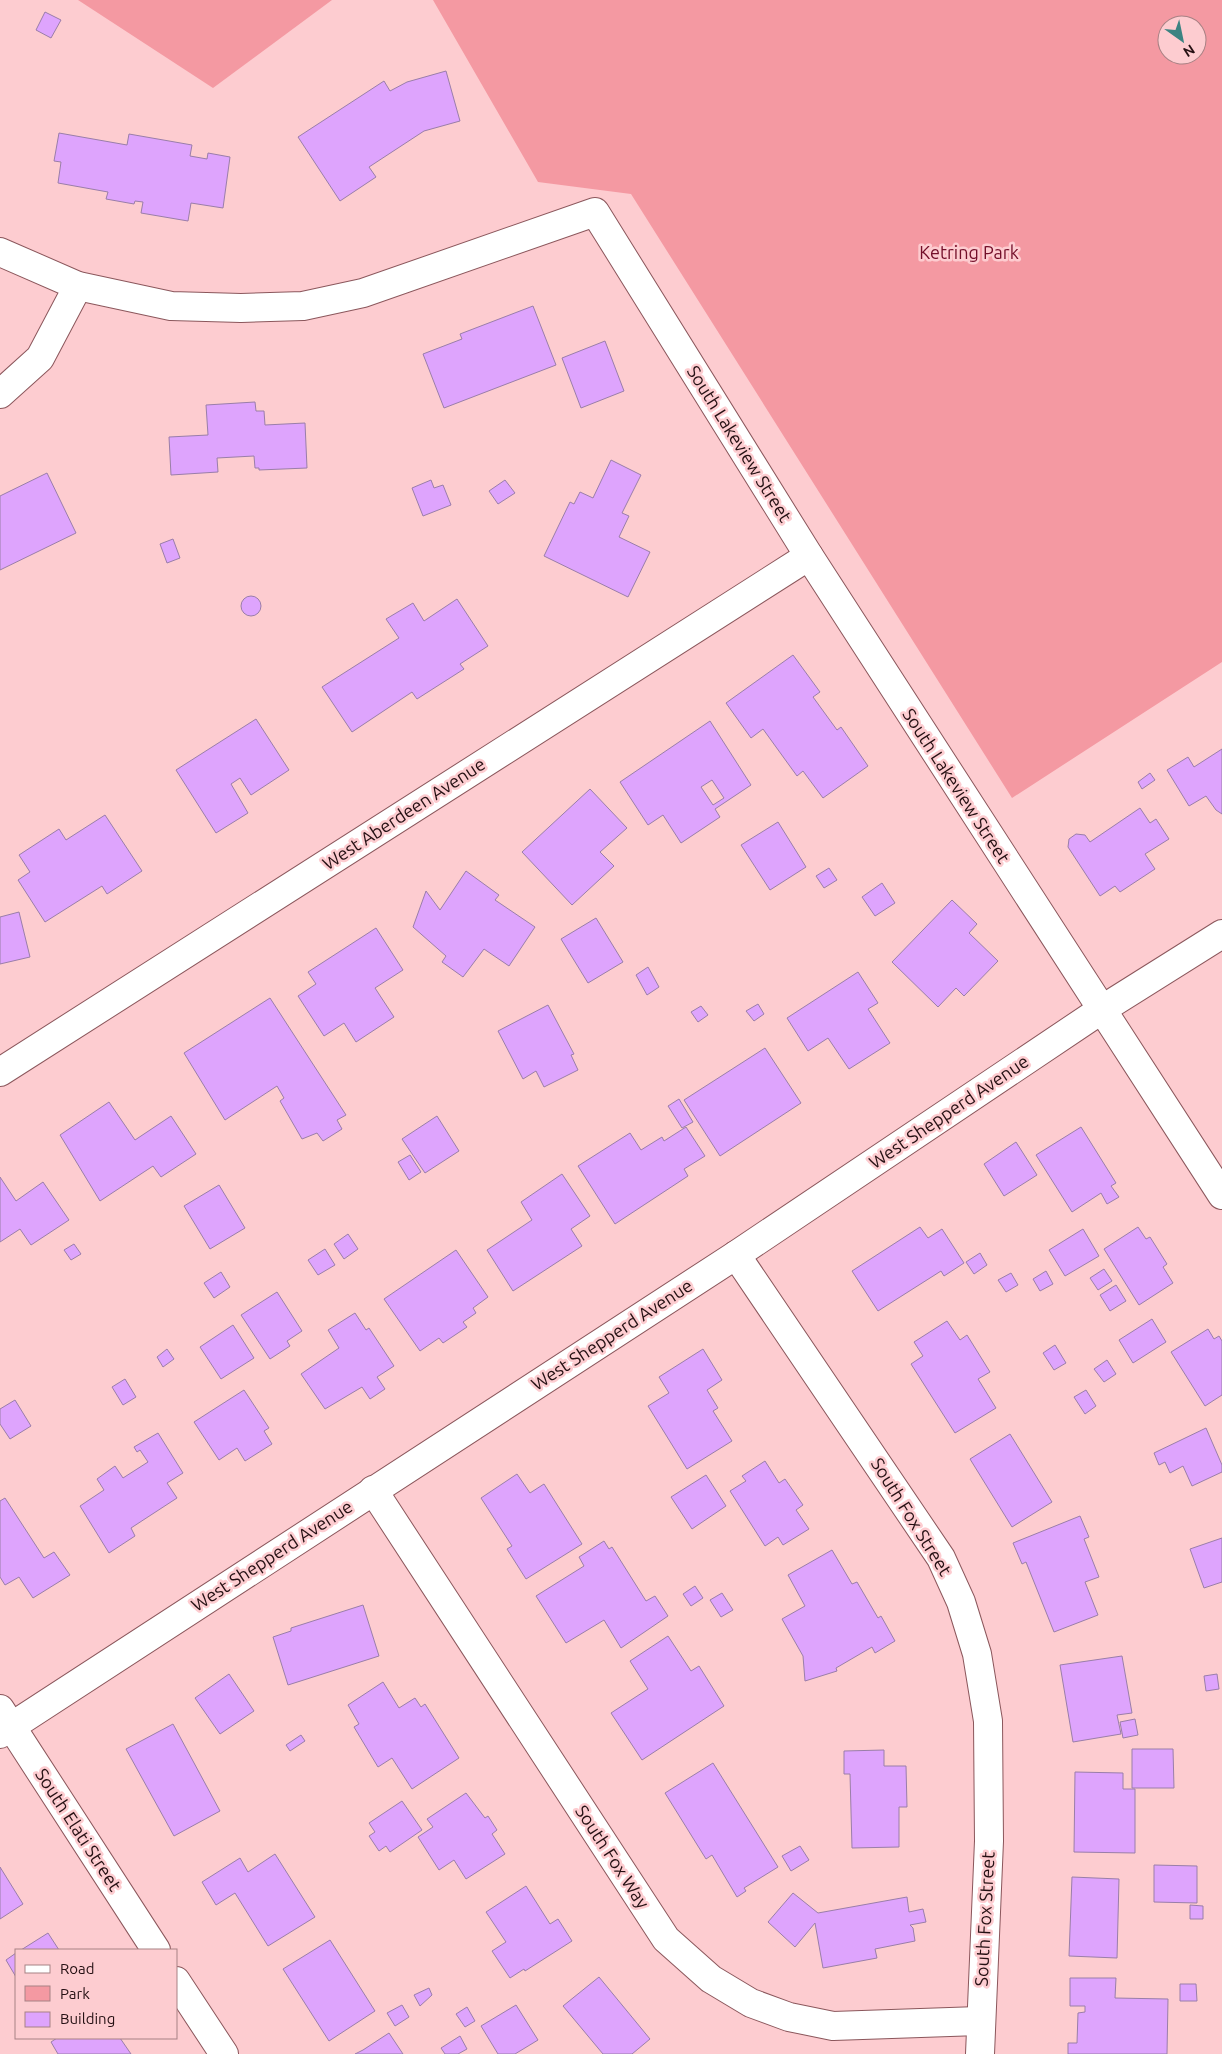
<svg xmlns="http://www.w3.org/2000/svg" width="1222" height="2054" font-family="Ubuntu,sans-serif">
  <style>
    .green { fill: #f499a2; fill-rule: evenodd }
    .building { fill: #dea4fd; stroke: #9a7ea9; fill-rule: evenodd }
    .lines { fill: none; stroke-linecap: round; stroke-linejoin: round }
    .street-casing { stroke: #8b575c; stroke-width: 30 }
    .street { stroke: #fff; stroke-width: 28 }
    .labels { text-anchor: middle; stroke-width: 5; stroke-linejoin: round; paint-order: stroke }
    .park-label { font-size: 18px; fill: #730e29; stroke: #fdccd0 }
    .street-label { font-size: 18px; fill: #251013; stroke: #fdccd0 }
  </style>
  <rect width="100%" height="100%" fill="#fdccd0"/>
  <g class="green">
    <path d="M78,0H332L213,88Z"/>
    <path d="M433,0H1222V662L1012,798L631,194L538,182ZM1167,25H1197V55H1167Z"/>
  </g>
  <g class="building">
    <path d="M45,12L61,20L51,38L36,30Z"/>
    <path d="M446,71L460,121L424,131L369,167L376,177L340,201L298,137L384,81L390,91L407,82Z"/>
    <path d="M59,133L127,145L129,134L192,145L190,156L207,159L208,153L230,157L223,208L191,203L188,221L141,213L143,202L135,201L134,204L106,199L108,192L58,183L61,162L54,161Z"/>
    <path d="M533,306L556,365L444,408L423,354L462,339L460,334Z"/>
    <path d="M605,341L624,391L581,408L562,358Z"/>
    <path d="M255,402L256,411H264L265,425L305,423L307,468L259,470V468H255L254,456L217,458L218,472L171,475L169,437L208,435L206,405Z"/>
    <path d="M611,460L641,475L622,513L629,516L619,537L650,552L628,597L544,556L570,502L574,504L580,492L593,498Z"/>
    <path d="M47,473L76,533L0,570V496Z"/>
    <path d="M431,480L434,488L443,485L451,505L423,516L412,488Z"/>
    <path d="M505,480L515,493L498,504L489,491Z"/>
    <path d="M173,539L180,558L167,563L160,544Z"/>
    <circle cx="251" cy="606" r="10"/>
    <path d="M457,599L488,646L460,664L464,669L417,699L412,692L352,732L322,687L399,638L386,619L413,603L424,621Z"/>
    <path d="M793,655L820,692L813,697L837,730L841,727L868,766L823,798L803,771L797,776L763,729L751,738L726,703Z"/>
    <path d="M256,719L289,770L251,795L240,778L231,784L248,813L216,833L176,770Z"/>
    <path d="M710,721L751,785L715,809L720,817L681,843L663,815L648,825L620,782ZM712,780L724,798L713,805L701,787Z"/>
    <path d="M1222,749V814L1216,810L1206,796L1189,806L1167,770L1188,757L1194,767Z"/>
    <path d="M1150,773L1155,780L1142,789L1138,782Z"/>
    <path d="M590,789L627,828L600,852L614,866L572,905L522,852Z"/>
    <path d="M1140,808L1150,823L1156,819L1169,839L1145,854L1155,869L1120,892L1115,886L1100,896L1068,847L1069,839L1076,834L1085,835L1090,842Z"/>
    <path d="M105,815L142,871L107,894L102,886L45,922L18,880L30,872L19,855L59,829L66,840Z"/>
    <path d="M778,822L806,867L770,890L741,845Z"/>
    <path d="M829,868L837,880L824,888L816,876Z"/>
    <path d="M466,871L499,895L495,900L535,927L509,966L484,949L463,977L442,962L446,956L413,927L426,891L440,910Z"/>
    <path d="M882,883L895,903L875,916L862,897Z"/>
    <path d="M952,900L977,924L969,933L998,961L964,996L956,988L938,1007L892,962Z"/>
    <path d="M19,912L30,957L0,964V917Z"/>
    <path d="M596,918L623,962L588,983L561,939Z"/>
    <path d="M376,928L403,970L375,988L394,1017L356,1042L344,1023L324,1036L298,996L316,984L308,972Z"/>
    <path d="M648,967L659,987L647,995L636,975Z"/>
    <path d="M858,972L878,1003L868,1009L890,1043L849,1069L828,1038L808,1051L787,1018Z"/>
    <path d="M270,998L346,1115L337,1120L342,1129L323,1141L317,1133L302,1139L280,1101L284,1098L277,1086L225,1120L184,1053Z"/>
    <path d="M758,1004L764,1014L754,1021L746,1011Z"/>
    <path d="M548,1005L574,1054L571,1055L578,1070L544,1087L536,1071L523,1079L498,1031Z"/>
    <path d="M701,1006L708,1015L698,1022L691,1012Z"/>
    <path d="M765,1048L801,1103L720,1156L684,1100Z"/>
    <path d="M679,1099L693,1122L682,1128L668,1106Z"/>
    <path d="M109,1102L135,1140L171,1116L196,1154L161,1177L153,1166L100,1201L60,1135Z"/>
    <path d="M437,1116L459,1151L425,1173L402,1139Z"/>
    <path d="M686,1127L705,1156L684,1169L688,1176L615,1224L578,1166L630,1133L641,1150L662,1137L664,1141Z"/>
    <path d="M1081,1127L1116,1183L1111,1186L1119,1197L1107,1204L1101,1193L1072,1212L1036,1155Z"/>
    <path d="M1016,1142L1037,1175L1004,1196L984,1164Z"/>
    <path d="M410,1155L421,1172L409,1180L398,1162Z"/>
    <path d="M562,1174L590,1216L571,1229L582,1246L513,1291L487,1250L532,1220L521,1202Z"/>
    <path d="M0,1177L16,1201L43,1182L69,1220L31,1245L20,1229L0,1242Z"/>
    <path d="M219,1185L245,1228L210,1249L184,1206Z"/>
    <path d="M920,1227L928,1238L942,1229L964,1263L944,1276L941,1271L878,1311L852,1271Z"/>
    <path d="M1138,1227L1146,1239L1150,1237L1167,1264L1163,1267L1173,1283L1139,1305L1104,1249Z"/>
    <path d="M1083,1229L1099,1256L1065,1276L1049,1250Z"/>
    <path d="M348,1234L358,1249L344,1259L334,1244Z"/>
    <path d="M74,1244L81,1254L71,1260L64,1250Z"/>
    <path d="M325,1249L335,1265L318,1275L308,1260Z"/>
    <path d="M456,1250L488,1297L473,1308L476,1313L463,1322L467,1327L443,1343L439,1338L420,1351L384,1299Z"/>
    <path d="M980,1253L987,1265L974,1274L966,1262Z"/>
    <path d="M1104,1269L1112,1281L1098,1290L1090,1278Z"/>
    <path d="M1046,1271L1053,1284L1040,1291L1033,1279Z"/>
    <path d="M221,1272L230,1287L214,1298L204,1283Z"/>
    <path d="M1011,1273L1018,1285L1006,1292L998,1280Z"/>
    <path d="M1116,1285L1126,1301L1110,1311L1100,1295Z"/>
    <path d="M277,1292L302,1331L287,1341L290,1346L270,1359L241,1315Z"/>
    <path d="M355,1313L366,1330L369,1328L394,1366L377,1377L385,1389L370,1399L362,1387L325,1409L301,1374L339,1348L328,1330Z"/>
    <path d="M1152,1319L1166,1342L1133,1363L1119,1340Z"/>
    <path d="M947,1321L960,1340L967,1335L990,1372L978,1379L996,1408L955,1433L911,1364L923,1356L914,1342Z"/>
    <path d="M233,1325L254,1358L221,1379L200,1347Z"/>
    <path d="M1208,1329L1214,1339L1219,1336L1222,1341V1395L1205,1406L1171,1352Z"/>
    <path d="M1055,1345L1066,1363L1054,1370L1043,1353Z"/>
    <path d="M167,1349L174,1359L163,1367L157,1357Z"/>
    <path d="M703,1349L722,1380L707,1390L718,1408L713,1411L732,1441L687,1469L648,1406L669,1393L659,1377Z"/>
    <path d="M1107,1360L1116,1374L1104,1382L1094,1369Z"/>
    <path d="M125,1379L136,1397L123,1405L112,1387Z"/>
    <path d="M244,1390L269,1428L264,1431L272,1444L245,1461L237,1448L219,1460L194,1422Z"/>
    <path d="M1086,1390L1096,1406L1085,1414L1074,1397Z"/>
    <path d="M15,1400L31,1426L10,1439L0,1424V1409Z"/>
    <path d="M1206,1428L1222,1465V1472L1192,1486L1183,1466L1170,1473L1165,1462L1159,1465L1154,1453Z"/>
    <path d="M158,1433L183,1473L167,1483L177,1498L131,1528L135,1536L109,1553L80,1506L104,1490L97,1479L115,1466L123,1478L148,1462L140,1450L137,1452L134,1447Z"/>
    <path d="M1010,1434L1052,1502L1012,1527L970,1459Z"/>
    <path d="M765,1461L779,1483L785,1479L803,1505L796,1510L809,1529L783,1545L778,1537L765,1546L730,1491L746,1481L742,1476Z"/>
    <path d="M517,1474L530,1493L544,1484L582,1544L526,1579L507,1549L512,1546L481,1498Z"/>
    <path d="M706,1475L726,1506L692,1529L671,1497Z"/>
    <path d="M5,1498L44,1558L54,1552L70,1575L33,1598L19,1577L5,1585L0,1577V1501Z"/>
    <path d="M1080,1516L1089,1537L1084,1539L1099,1577L1085,1582L1098,1615L1054,1632L1026,1562L1022,1564L1013,1543Z"/>
    <path d="M1222,1538V1582L1204,1588L1190,1549Z"/>
    <path d="M604,1541L609,1549L612,1547L646,1601L655,1596L668,1616L621,1648L604,1620L566,1643L536,1596L584,1566L579,1557Z"/>
    <path d="M832,1550L852,1584L857,1582L878,1618L881,1616L895,1641L875,1653L872,1647L836,1668L837,1671L805,1681L803,1656L782,1619L805,1606L788,1575Z"/>
    <path d="M695,1586L703,1598L691,1606L683,1594Z"/>
    <path d="M722,1593L733,1610L721,1617L710,1600Z"/>
    <path d="M363,1605L379,1656L288,1685L273,1637L291,1631V1628Z"/>
    <path d="M668,1636L691,1671L699,1666L724,1706L642,1760L611,1713L648,1689L630,1661Z"/>
    <path d="M1122,1656L1132,1713L1117,1715L1121,1734L1073,1742L1060,1665Z"/>
    <path d="M229,1674L254,1711L220,1734L195,1698Z"/>
    <path d="M1217,1674L1219,1689L1206,1691L1204,1676Z"/>
    <path d="M383,1682L399,1708L415,1698L421,1707L425,1704L459,1758L412,1789L392,1758L378,1767L354,1727L359,1724L348,1705Z"/>
    <path d="M1135,1719L1138,1735L1123,1738L1120,1722Z"/>
    <path d="M173,1724L220,1811L174,1836L126,1749Z"/>
    <path d="M301,1735L305,1741L290,1751L286,1745Z"/>
    <path d="M1132,1749H1173L1174,1788H1132Z"/>
    <path d="M884,1750V1766H906L907,1807H899V1847L852,1848L850,1774H844V1751Z"/>
    <path d="M713,1763L778,1867L744,1888L746,1891L737,1897L712,1855L706,1859L665,1793Z"/>
    <path d="M1075,1772L1123,1773V1789H1135V1853L1074,1852Z"/>
    <path d="M466,1793L485,1818L488,1816L497,1830L492,1834L505,1854L466,1879L454,1860L439,1870L418,1837L433,1827L427,1819Z"/>
    <path d="M402,1801L422,1830L390,1852L386,1846L379,1851L369,1836L375,1832L369,1823Z"/>
    <path d="M800,1846L809,1860L791,1871L782,1856Z"/>
    <path d="M275,1854L315,1917L268,1946L235,1893L216,1905L202,1882L240,1858L248,1872Z"/>
    <path d="M1154,1865L1197,1866V1903L1154,1902Z"/>
    <path d="M0,1867L23,1904L0,1919Z"/>
    <path d="M1072,1877L1119,1879L1117,1958L1069,1956Z"/>
    <path d="M526,1886L550,1924L558,1919L572,1941L525,1971L524,1969L510,1978L492,1951L506,1942L486,1912Z"/>
    <path d="M793,1893L818,1913L907,1897L909,1912L923,1909L926,1922L910,1925L913,1928L915,1941L875,1949L877,1958L823,1968L815,1923L795,1947L768,1922Z"/>
    <path d="M1190,1905L1203,1906V1919H1190Z"/>
    <path d="M48,1933L59,1950H21Z"/>
    <path d="M330,1940L375,2011L329,2041L283,1969Z"/>
    <path d="M16,1953V1977L6,1960Z"/>
    <path d="M599,1977L650,2039L632,2054H603L563,2006Z"/>
    <path d="M1070,1978H1116L1115,1998L1168,1999L1167,2054H1068V2043H1077L1078,2013L1085,2012V2006H1070Z"/>
    <path d="M1180,1984H1196L1197,2001H1180Z"/>
    <path d="M429,1988L432,1995L420,2006L414,1995Z"/>
    <path d="M402,2005L409,2017L395,2026L387,2013Z"/>
    <path d="M516,2005L538,2040L515,2054H498L481,2026Z"/>
    <path d="M467,2007L475,2021L465,2027L456,2014Z"/>
    <path d="M389,2033L403,2054H355L363,2050Z"/>
    <path d="M460,2036L467,2049L458,2054H445L441,2048Z"/>
    <path d="M57,2038H120L131,2054H58L51,2042Z"/>
  </g>
  <g class="lines">
    <defs>
      <g id="street">
        <path d="M0,252L78,286L171,306L241,308L303,306L363,293L595,212L809,556L1222,1195"/>
        <path d="M0,394L40,358L78,286"/>
        <path d="M0,1072L809,556"/>
        <path d="M736,1255L941,1558L961,1602L977,1654L988,1721L989,1841L980,2054"/>
        <path d="M373,1490L666,1939L711,1979L751,2003L789,2017L833,2026L979,2021"/>
        <path d="M0,1709L156,1950"/>
        <path d="M0,1734L736,1255L1101,1010L1222,934"/>
        <path d="M176,1981L224,2054"/>
      </g>
    </defs>
    <use href="#street" class="street-casing"/>
    <use href="#street" class="street"/>
  </g>
  <g class="labels">
    <g class="park-label">
      <text x="969" y="259">Ketring Park</text>
    </g>
    <g class="street-label">
      <text transform="translate(739 444) rotate(58)" y="6">South Lakeview Street</text>
      <text transform="translate(956 786) rotate(57)" y="6">South Lakeview Street</text>
      <text transform="translate(404 814) rotate(-33)" y="6">West Aberdeen Avenue</text>
      <text transform="translate(949 1112) rotate(-34)" y="6">West Shepperd Avenue</text>
      <text transform="translate(612 1335) rotate(-33)" y="6">West Shepperd Avenue</text>
      <text transform="translate(911 1517) rotate(58)" y="6">South Fox Street</text>
      <text transform="translate(272 1556) rotate(-33)" y="6">West Shepperd Avenue</text>
      <text transform="translate(78 1830) rotate(57)" y="6">South Elati Street</text>
      <text transform="translate(612 1857) rotate(57)" y="6">South Fox Way</text>
      <text transform="translate(985 1919) rotate(-87)" y="6">South Fox Street</text>
    </g>
  </g>
  <rect x="15" y="1949" width="162" height="90" fill="#fdccd0" stroke="#a78184"/>
  <rect x="25" y="1965" width="25" height="8" fill="#ffffff" stroke="#a78184"/>
  <text x="60" y="1974" font-size="15" fill="#251013">Road</text>
  <rect x="25" y="1986" width="25" height="15" fill="#f499a2" stroke="#a78184"/>
  <text x="60" y="1999" font-size="15" fill="#251013">Park</text>
  <rect x="25" y="2012" width="25" height="15" fill="#dea4fd" stroke="#a78184"/>
  <text x="60" y="2024" font-size="15" fill="#251013">Building</text>
  <g transform="translate(1182 40) rotate(147)"><circle r="24" fill="#fdccd0" stroke="#a78184"/>
  <path d="M0-4L9 19L0 12L-9 19Z" fill="#3b8382"/>
  <text y="-8" font-size="14" font-weight="bold" text-anchor="middle" fill="#251013">N</text>
  </g>
</svg>
